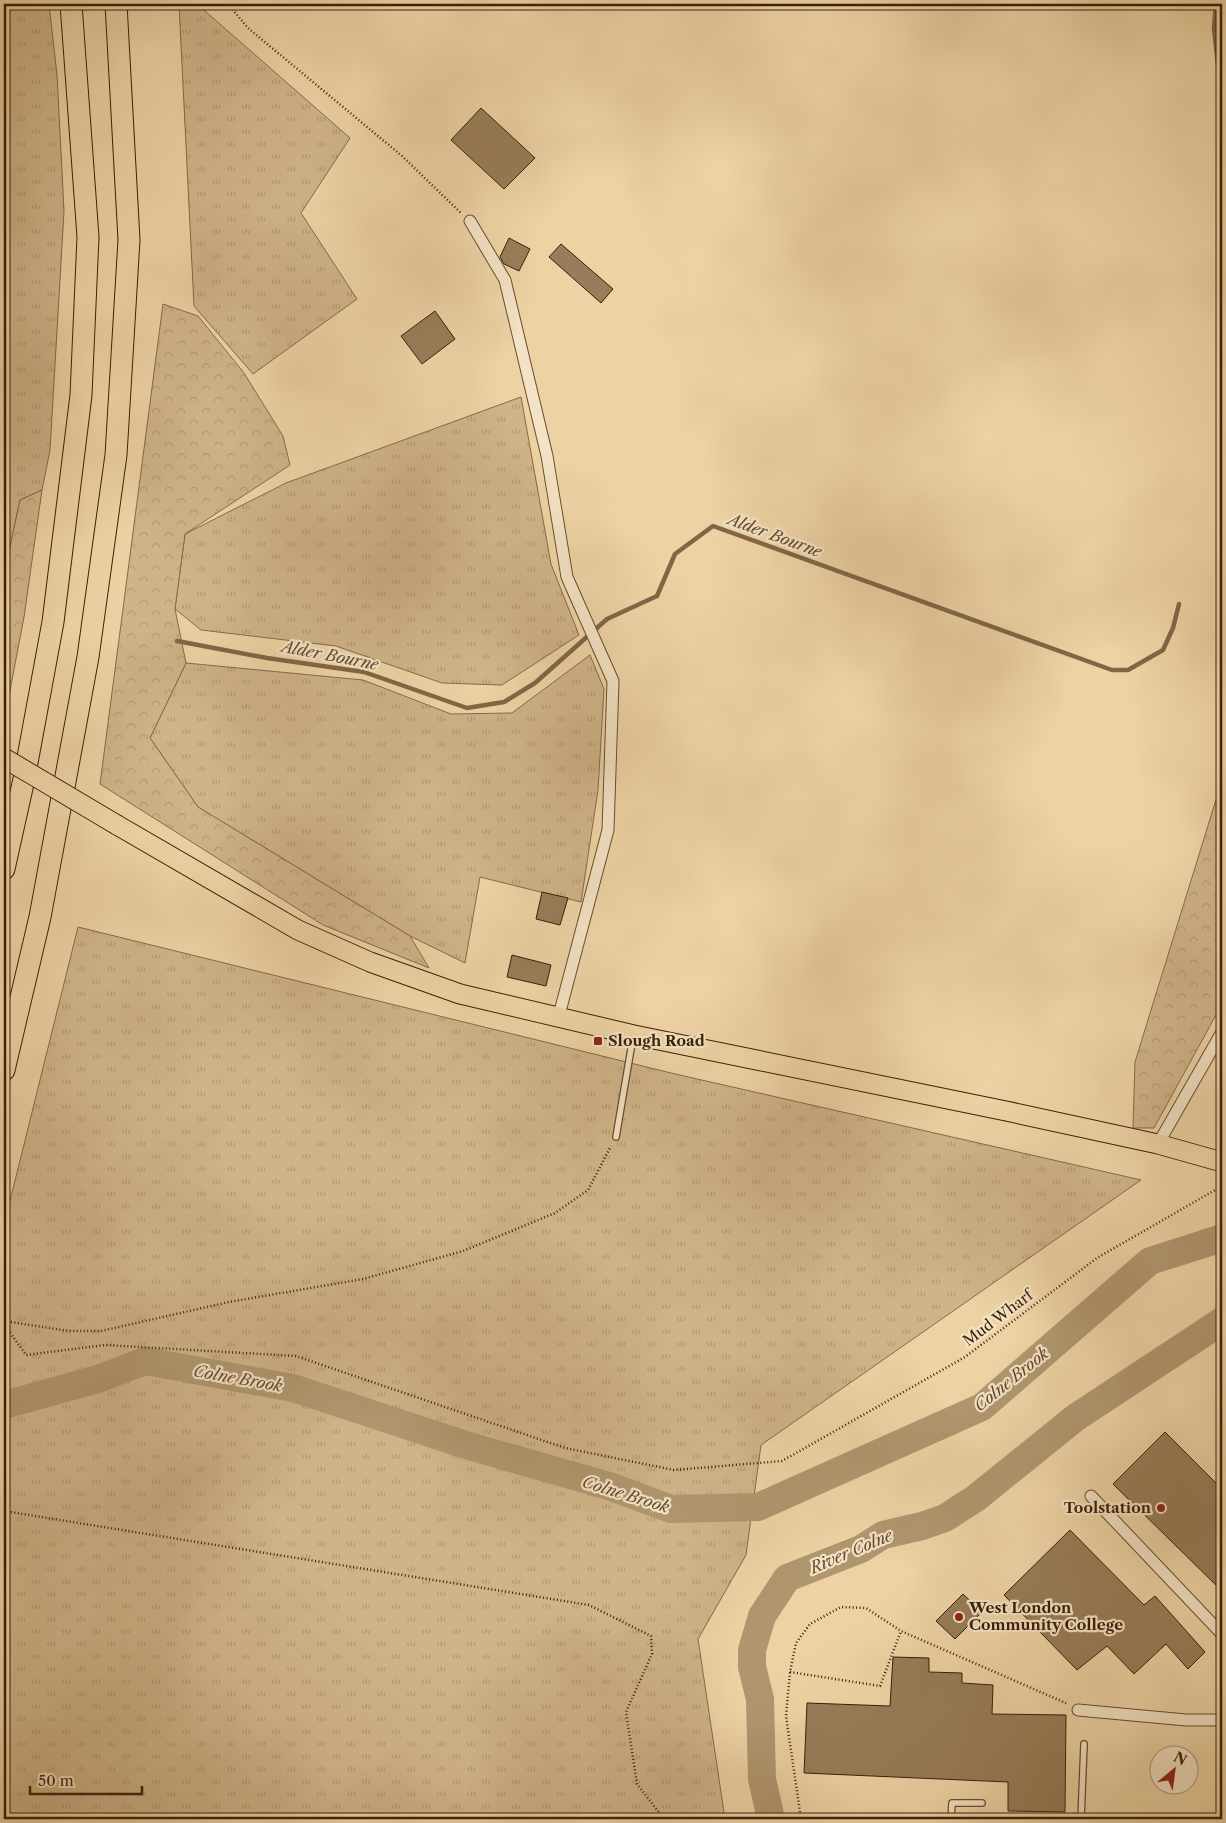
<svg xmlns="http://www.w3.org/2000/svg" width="1226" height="1823" font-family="'Libre Caslon Text',serif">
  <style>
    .grass { fill: url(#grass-tufts); stroke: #846a48 }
    .forest { fill: url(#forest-crowns); stroke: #846a48 }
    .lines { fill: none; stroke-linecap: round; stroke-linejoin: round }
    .stream { stroke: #816646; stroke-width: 4.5 }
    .river { stroke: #b0966f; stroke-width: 28 }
    .building { fill: #977d59; stroke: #3a1f08 }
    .service-casing { stroke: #674c2f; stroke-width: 8 }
    .minor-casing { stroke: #674c2f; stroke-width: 13 }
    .primary-casing { stroke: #3a1f08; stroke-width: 21 }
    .motorway-casing { stroke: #3a1f08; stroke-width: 23 }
    .path { stroke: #3a1f08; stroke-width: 2.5; stroke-dasharray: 1 2.5; stroke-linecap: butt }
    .service { stroke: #f3e2c4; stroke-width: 5.5 }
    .minor { stroke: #f3e2c4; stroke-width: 11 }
    .primary { stroke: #edd3a4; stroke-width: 19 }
    .motorway { stroke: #edd3a4; stroke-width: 21 }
    .primary-bridge-casing { stroke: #3a1f08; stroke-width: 21; stroke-linecap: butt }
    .primary-bridge { stroke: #edd3a4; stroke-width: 19 }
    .poi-dot { fill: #8f2418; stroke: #f3e2c4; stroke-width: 2 }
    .labels { text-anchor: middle; stroke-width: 4.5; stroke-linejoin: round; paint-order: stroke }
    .poi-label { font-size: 15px; font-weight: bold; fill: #3a1f08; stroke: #f3e2c4; text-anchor: start }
    .street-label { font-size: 15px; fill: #3a1f08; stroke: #f3e2c4 }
    .water-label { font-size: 16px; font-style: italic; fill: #63492c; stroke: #f3e2c4 }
  </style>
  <defs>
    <pattern id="grass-tufts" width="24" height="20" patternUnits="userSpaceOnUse" patternTransform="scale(1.25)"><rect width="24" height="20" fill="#cfb489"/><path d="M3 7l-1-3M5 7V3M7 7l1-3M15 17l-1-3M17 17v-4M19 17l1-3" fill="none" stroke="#b29a75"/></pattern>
    <pattern id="forest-crowns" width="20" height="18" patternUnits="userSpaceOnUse" patternTransform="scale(1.25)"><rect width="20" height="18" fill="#cfb489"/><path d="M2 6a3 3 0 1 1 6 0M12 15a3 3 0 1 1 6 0" fill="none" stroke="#b29a75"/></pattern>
  </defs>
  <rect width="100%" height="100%" fill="#edd3a4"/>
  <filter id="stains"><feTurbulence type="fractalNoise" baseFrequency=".004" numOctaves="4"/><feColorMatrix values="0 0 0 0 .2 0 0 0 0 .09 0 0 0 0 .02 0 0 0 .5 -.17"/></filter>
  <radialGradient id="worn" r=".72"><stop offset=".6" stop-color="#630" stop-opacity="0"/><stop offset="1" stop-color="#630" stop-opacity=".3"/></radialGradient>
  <g class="grass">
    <path d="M4,4H49L57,75L64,211L50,450L42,490L20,500L4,575Z"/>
    <path d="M179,4H197L350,138L301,213L357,299L253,374L194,306Z"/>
    <path d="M521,397L551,564L579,635L502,685L442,683L336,646L201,630L175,609L185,534L286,483Z"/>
    <path d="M590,655L604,689L598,790L581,902L480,877L465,963L410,936L198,807L150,738L186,663L363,680L451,714L512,713Z"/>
    <path d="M78,927L671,1073L1141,1180L761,1445L746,1555L698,1639L725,1819H4V1225Z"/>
  </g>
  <g class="forest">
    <path d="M163,304L198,316L244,373L283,436L290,465L185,534L175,609L186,663L150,738L198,807L410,936L429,968L323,925L100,784Z"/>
    <path d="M42,490L24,617L4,722V575L20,500Z"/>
    <path d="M1222,787V1004L1154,1128H1133L1135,1062L1219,790Z"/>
  </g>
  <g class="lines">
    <g class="stream">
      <path d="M1216,4L1214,28L1222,102"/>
      <path d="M177,641L267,658L364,672L467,708L504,702L535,683L607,619L657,596L675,554L713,526L1112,670H1128L1163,650L1173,628L1179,604"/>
    </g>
    <g class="river">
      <path d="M4,1405L98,1379L145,1361L293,1388L469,1446L609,1486L671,1509L758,1507L982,1407L1150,1261L1222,1238"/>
      <path d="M771,1819L762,1779L760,1699L752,1667V1650L762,1616L787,1578L861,1549L883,1535L922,1526L945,1518L976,1498L1075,1418L1222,1321"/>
    </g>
  </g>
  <g class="building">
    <path d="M481,108L535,158L504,189L451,140Z"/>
    <path d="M509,238L530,249L519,271L504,264L500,257Z"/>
    <path d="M561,244L613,289L601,303L549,257Z"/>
    <path d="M435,311L455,339L422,364L401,336Z"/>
    <path d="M542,892L568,898L560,925L536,919Z"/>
    <path d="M512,955L551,965L546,986L507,977Z"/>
    <path d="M1165,1432L1222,1489V1591L1113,1484Z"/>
    <path d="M1070,1530L1144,1605L1155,1596L1205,1652L1188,1669L1166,1644L1134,1674L1107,1646L1077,1670L1004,1595Z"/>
    <path d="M963,1594L982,1612L955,1639L936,1621Z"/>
    <path d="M893,1657L929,1658V1672L962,1673V1683L993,1685L992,1714L1066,1715L1065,1812L1008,1811V1782L804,1773L807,1703L890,1706Z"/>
  </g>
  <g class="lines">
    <defs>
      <g id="service">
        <path d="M616,1137L633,1037"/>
        <path d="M951,1819L952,1803H982"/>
        <path d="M1081,1819L1084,1744"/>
      </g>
      <g id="minor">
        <path d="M470,221L505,280L547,456L567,577L613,681L608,830L558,1019"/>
        <path d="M1158,1144L1222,1032"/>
        <path d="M1091,1496L1222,1634"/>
        <path d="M1078,1710L1186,1720H1222"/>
      </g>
      <path id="primary" d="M117,825L298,930L370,962L460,994L634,1035L1006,1111L1158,1144L1222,1162"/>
      <g id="motorway">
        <path d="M4,869L24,779L53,622L81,395L88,237L71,4"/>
        <path d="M4,1070L40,917L88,657L116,455L129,240L116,4"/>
      </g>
    </defs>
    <use href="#service" class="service-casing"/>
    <use href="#minor" class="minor-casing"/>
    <use href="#primary" class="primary-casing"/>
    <use href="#motorway" class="motorway-casing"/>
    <g class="path">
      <path d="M228,4L248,28L402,156L461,213"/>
      <path d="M4,1321L69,1331H101L229,1302L363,1279L463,1251L555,1213L588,1190L611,1146"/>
      <path d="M4,1324L26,1355L105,1345L296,1356L565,1448L674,1470L782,1461L965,1357L1097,1258L1222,1186"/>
      <path d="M4,1511L589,1605L651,1636L652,1654L626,1712L637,1784L664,1819"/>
      <path d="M790,1672L880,1686L901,1631"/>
      <path d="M801,1819L786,1716L790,1672L796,1643L810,1624L841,1607L866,1608L901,1631L1068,1704"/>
    </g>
    <use href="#service" class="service"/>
    <use href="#minor" class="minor"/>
    <use href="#primary" class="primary"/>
    <use href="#motorway" class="motorway"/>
    <defs>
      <path id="primary-bridge" d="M4,758L117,825"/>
    </defs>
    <use href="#primary-bridge" class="primary-bridge-casing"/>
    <use href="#primary-bridge" class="primary-bridge"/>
  </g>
  <g class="poi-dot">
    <rect x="593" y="1036" width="10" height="10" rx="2.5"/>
    <circle cx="1161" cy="1508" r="5"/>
    <circle cx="959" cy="1617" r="5"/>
  </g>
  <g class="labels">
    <g class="poi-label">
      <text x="608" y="1046">Slough Road</text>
      <text x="1151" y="1513" text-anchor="end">Toolstation</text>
      <text x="969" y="1613">West London<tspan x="969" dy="17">Community College</tspan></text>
    </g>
    <g class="street-label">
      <text transform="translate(998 1318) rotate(-37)" y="5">Mud Wharf</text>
    </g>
    <g class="water-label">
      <text transform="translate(775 535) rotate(20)" y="6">Alder Bourne</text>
      <text transform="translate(330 655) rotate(11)" y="6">Alder Bourne</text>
      <text transform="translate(238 1378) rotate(10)" y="6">Colne Brook</text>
      <text transform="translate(1011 1379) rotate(-39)" y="6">Colne Brook</text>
      <text transform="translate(626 1494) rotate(17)" y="6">Colne Brook</text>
      <text transform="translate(851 1551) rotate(-23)" y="6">River Colne</text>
    </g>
  </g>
  <rect width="1226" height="1823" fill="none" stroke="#edd3a4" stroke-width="20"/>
  <rect x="5" y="5" width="1216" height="1813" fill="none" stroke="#3a1f08" stroke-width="2.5"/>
  <rect x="10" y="10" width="1206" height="1803" fill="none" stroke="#3a1f08"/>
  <g transform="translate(1174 1770) rotate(29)"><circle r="24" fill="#f3e2c4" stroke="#a99479"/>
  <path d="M0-4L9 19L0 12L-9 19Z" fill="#8f2418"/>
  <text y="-8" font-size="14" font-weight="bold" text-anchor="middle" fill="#3a1f08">N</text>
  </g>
  <path d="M30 1786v8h112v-8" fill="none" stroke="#3a1f08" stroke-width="2.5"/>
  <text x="38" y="1786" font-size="15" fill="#3a1f08" stroke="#f3e2c4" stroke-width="4" paint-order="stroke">50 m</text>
  <rect width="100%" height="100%" filter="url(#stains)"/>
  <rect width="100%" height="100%" fill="url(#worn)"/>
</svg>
